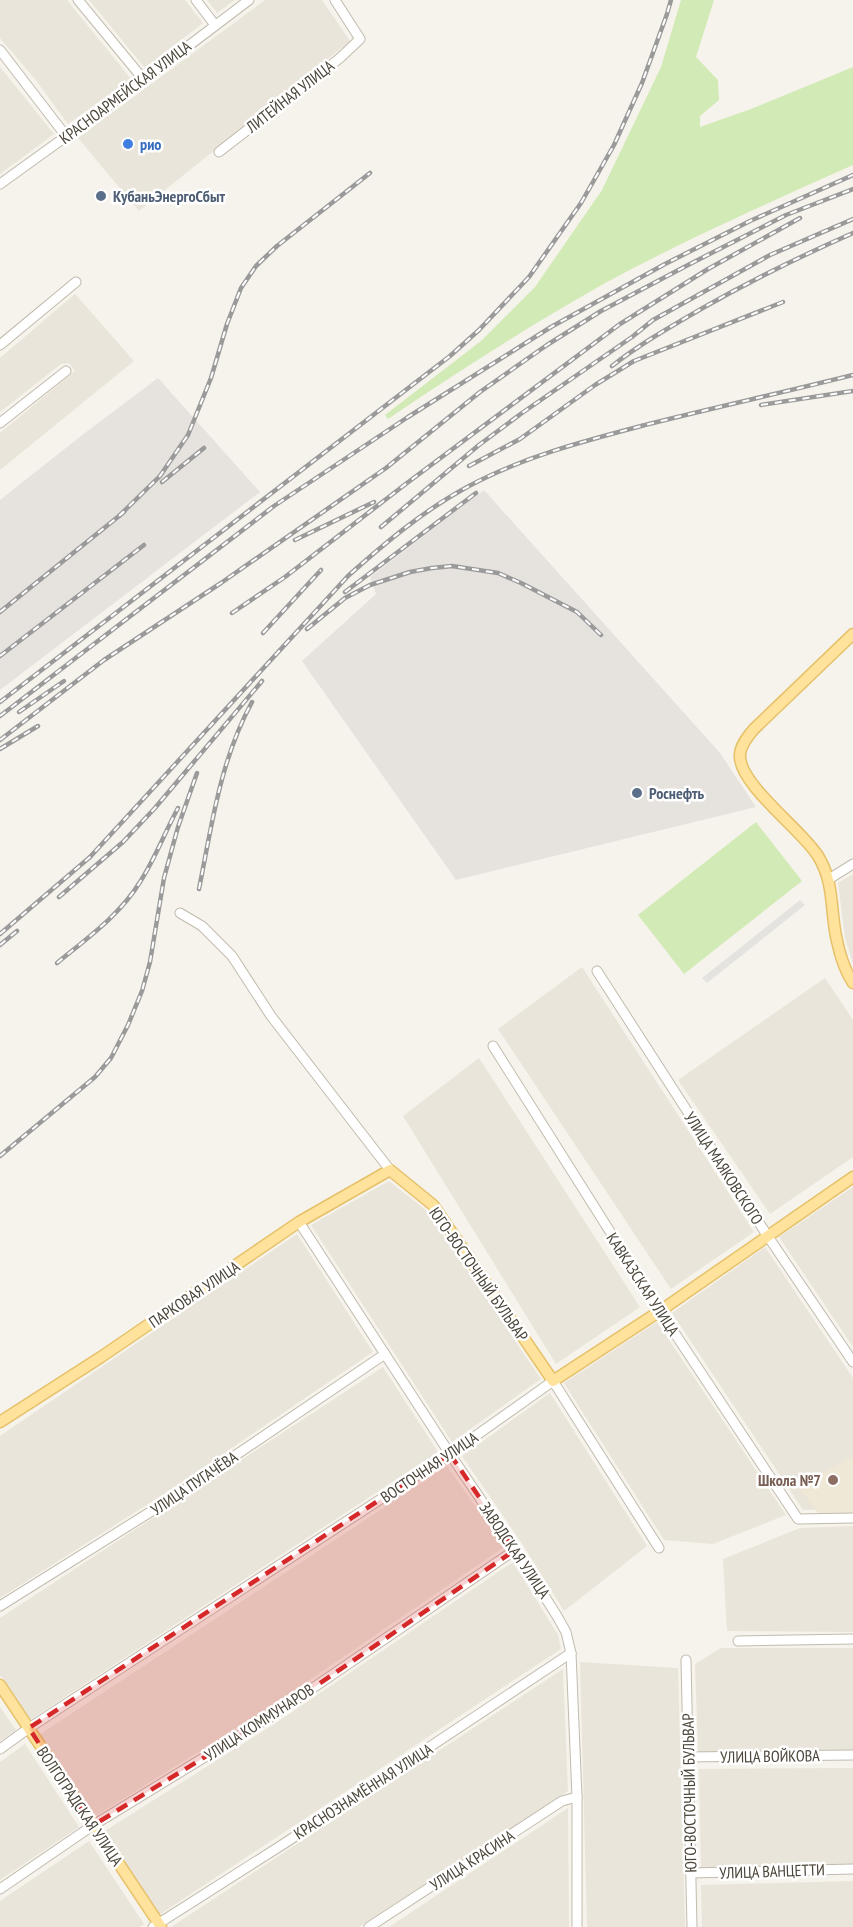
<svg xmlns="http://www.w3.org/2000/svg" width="853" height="1927" font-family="'PT Sans Narrow',sans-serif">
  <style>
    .residential { fill: #eae5da }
    .industrial { fill: #e6e2dd }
    .education { fill: #efe8d6 }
    .green { fill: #d2eab5 }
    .parking { fill: #e5e3e0 }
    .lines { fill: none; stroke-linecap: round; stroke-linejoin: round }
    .minor-casing { stroke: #c2bbae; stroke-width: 11 }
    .major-casing { stroke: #e6c16a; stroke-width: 13 }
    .minor { stroke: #fff; stroke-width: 9 }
    .major { stroke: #ffe39c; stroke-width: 10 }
    .rail-casing { stroke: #9a9a9a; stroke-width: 4.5 }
    .rail { stroke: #fff; stroke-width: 2; stroke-dasharray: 7; stroke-linecap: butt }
    .marked { fill: #d62828; fill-opacity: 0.2; stroke: #d62828; stroke-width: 4.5; stroke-dasharray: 12 8; stroke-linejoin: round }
    .shop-dot { fill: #3f7fe0; stroke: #fff; stroke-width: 2 }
    .service-dot { fill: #5c6f8a; stroke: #fff; stroke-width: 2 }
    .education-dot { fill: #8d6e63; stroke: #fff; stroke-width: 2 }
    .labels { text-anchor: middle; stroke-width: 5; stroke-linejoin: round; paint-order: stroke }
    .street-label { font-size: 16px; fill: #4b4439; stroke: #fff }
    .shop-label { font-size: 16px; font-weight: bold; fill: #366cbe; stroke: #fff; text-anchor: start }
    .service-label { font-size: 16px; font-weight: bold; fill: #4e5e75; stroke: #fff; text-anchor: start }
    .education-label { font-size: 16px; font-weight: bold; fill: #785e54; stroke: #fff; text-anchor: end }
  </style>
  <rect width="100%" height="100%" fill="#f6f3ec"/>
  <g class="residential">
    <path d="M0,0H67L131,79L68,124L35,79L0,38Z"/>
    <path d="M89,0H185L203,23L145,68Z"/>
    <path d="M207,0H235L217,13Z"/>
    <path d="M265,0H322L350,41L139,211L78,138Z"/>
    <path d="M0,67L54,134L0,174Z"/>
    <path d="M75,294L134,361L0,470V433L75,371L69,363L61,364L0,412V358Z"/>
    <path d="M853,874V964L845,938L838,883Z"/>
    <path d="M582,967L754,1232L671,1289L498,1029Z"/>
    <path d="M825,978L853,1020V1157L770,1214L678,1080Z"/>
    <path d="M479,1058L640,1307L556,1364L403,1116Z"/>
    <path d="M389,1181L427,1211L541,1379L452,1442L311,1225Z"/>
    <path d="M853,1187V1347L779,1237Z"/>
    <path d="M297,1234L373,1352L167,1492L0,1598V1436Z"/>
    <path d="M765,1247L853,1378V1509L803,1510L672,1313Z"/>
    <path d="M657,1322L786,1515L713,1544L664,1540L564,1383Z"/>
    <path d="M383,1367L438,1452L30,1720L0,1675V1618Z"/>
    <path d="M550,1393L647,1546L564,1611L523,1545L462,1456Z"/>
    <path d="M447,1466L504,1547L267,1709L94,1817L39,1735Z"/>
    <path d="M853,1526V1632L727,1631L723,1559L800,1528Z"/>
    <path d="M513,1562L558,1635L561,1649L159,1915L103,1832L276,1723Z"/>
    <path d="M721,1648H853V1751L698,1752L695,1664Z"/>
    <path d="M580,1662L678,1668L685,1927H587Z"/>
    <path d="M563,1669L568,1791L359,1927H171Z"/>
    <path d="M0,1707L16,1730L0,1741Z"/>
    <path d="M25,1744L79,1827L0,1880V1762Z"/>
    <path d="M853,1768V1864L701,1868L699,1769Z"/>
    <path d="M568,1808L569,1927H389Z"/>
    <path d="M89,1841L144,1924L140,1927H0V1901Z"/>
    <path d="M853,1881V1927H702L701,1885Z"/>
  </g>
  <g class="industrial">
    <path d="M158,378L260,492L0,690V500L81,436Z"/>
    <path d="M484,490L720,753L756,807L456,880L302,661L376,594L370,577Z"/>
  </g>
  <path class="education" d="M853,1457V1515L820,1516L804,1494L799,1491L827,1470Z"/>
  <g class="green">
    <path d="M681,0H714L696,57L718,80L719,100L700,116V127L751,109L853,67V165C770,202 687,239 607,282C532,324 459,371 388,419L385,415L481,341L535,287L602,190L661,67Z"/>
    <path d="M756,822L802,881L684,974L638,915Z"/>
  </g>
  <path class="parking" d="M800,900L805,905L707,983L702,978Z"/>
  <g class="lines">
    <defs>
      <g id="minor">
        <path d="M78,0L144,80"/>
        <path d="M196,0L215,25"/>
        <path d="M0,50L66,136"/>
        <path d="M219,152L340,58L360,39L335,0"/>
        <path d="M0,184L129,91L249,0"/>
        <path d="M0,345L76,282"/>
        <path d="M0,423L66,371"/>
        <path d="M829,879L853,864"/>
        <path d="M180,913L202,926L232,956L271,1016L390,1170"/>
        <path d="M597,971L767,1235L853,1362"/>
        <path d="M493,1046L660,1311L798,1519L853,1518"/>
        <path d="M299,1222L450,1454L515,1550L557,1616L566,1632L571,1653L577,1797V1927"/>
        <path d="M0,1606L171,1499L385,1354"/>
        <path d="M738,1641L853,1639"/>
        <path d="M686,1660L692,1927"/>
        <path d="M0,1749L29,1728L450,1454L553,1381L659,1548"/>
        <path d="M688,1757L853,1755"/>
        <path d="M691,1873L853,1869"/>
        <path d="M0,1889L92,1826L272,1716L515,1550"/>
        <path d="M153,1927L285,1843L571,1653"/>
        <path d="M369,1927L562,1801L577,1797"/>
      </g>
      <g id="major">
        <path d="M853,634L754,729C748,736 739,747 740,757C741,786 802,830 818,856C835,883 830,912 837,941C840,955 845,971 853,983"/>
        <path d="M0,1422L101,1357L299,1222L390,1170L433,1205L553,1381L660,1311L853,1177"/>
        <path d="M0,1685L161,1927"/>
      </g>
    </defs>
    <use href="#minor" class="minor-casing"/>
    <use href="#major" class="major-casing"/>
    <use href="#minor" class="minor"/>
    <use href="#major" class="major"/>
    <defs>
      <g id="rail">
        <path d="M612,366C640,344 670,327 701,309C750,281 801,256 853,233"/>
        <path d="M761,405L853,391"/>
        <path d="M469,466L520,439L595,385L634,361L783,302"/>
        <path d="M162,482L204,448"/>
        <path d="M119,516L160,476L188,435L211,378L227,324L241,288L256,266L277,246L370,173"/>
        <path d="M381,527L479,445L522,413L632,337L653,320L770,255L853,219"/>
        <path d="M295,540L374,502"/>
        <path d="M345,592L476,493"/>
        <path d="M0,612L124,512"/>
        <path d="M232,613L285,577L407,483L620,324L708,269L800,218"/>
        <path d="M307,629L345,598L370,585L410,572L432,568L452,566L498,573L521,583L577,612L601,635"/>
        <path d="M263,633L321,570"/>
        <path d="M0,656L144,545"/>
        <path d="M0,702L450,356L479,330L529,277L581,203L614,145L642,83L667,14L671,0"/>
        <path d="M19,712L64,681"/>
        <path d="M0,716L274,506L408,417L551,327L665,264L750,221L853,175"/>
        <path d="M0,740L104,660L221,583L386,468L480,392L547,345L601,311L688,265L786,215L853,189"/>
        <path d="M0,749L38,726"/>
        <path d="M199,889C212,824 220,761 252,702"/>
        <path d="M59,897L123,842L155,808L262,681"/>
        <path d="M0,934L90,857L348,576C385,543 424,510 469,486C525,456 588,440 649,424C717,407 785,392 853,375"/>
        <path d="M0,945L17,931"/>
        <path d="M57,963C86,939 120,915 140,882C155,859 165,832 178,808"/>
        <path d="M0,1156L95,1077L111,1058L128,1025L142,991L150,962L164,878L178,827L197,773"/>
      </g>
    </defs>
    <use href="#rail" class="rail-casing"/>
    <use href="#rail" class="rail"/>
  </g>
  <path class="marked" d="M450,1454L515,1550L272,1716L92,1826L29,1728Z"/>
  <circle class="shop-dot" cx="128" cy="144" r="6"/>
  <g class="service-dot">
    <circle cx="101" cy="196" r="6"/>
    <circle cx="637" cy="793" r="6"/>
  </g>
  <circle class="education-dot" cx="833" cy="1480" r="6"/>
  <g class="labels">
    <g class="street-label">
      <text transform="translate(125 92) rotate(-37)" y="6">КРАСНОАРМЕЙСКАЯ УЛИЦА</text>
      <text transform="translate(290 96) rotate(-38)" y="6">ЛИТЕЙНАЯ УЛИЦА</text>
      <text transform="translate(724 1168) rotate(57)" y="6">УЛИЦА МАЯКОВСКОГО</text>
      <text transform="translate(479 1274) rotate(55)" y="6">ЮГО-ВОСТОЧНЫЙ БУЛЬВАР</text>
      <text transform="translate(643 1284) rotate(57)" y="6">КАВКАЗСКАЯ УЛИЦА</text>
      <text transform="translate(194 1294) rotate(-34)" y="6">ПАРКОВАЯ УЛИЦА</text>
      <text transform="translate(429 1467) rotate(-34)" y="6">ВОСТОЧНАЯ УЛИЦА</text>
      <text transform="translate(194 1483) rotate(-34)" y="6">УЛИЦА ПУГАЧЁВА</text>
      <text transform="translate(515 1550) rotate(56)" y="6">ЗАВОДСКАЯ УЛИЦА</text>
      <text transform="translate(259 1722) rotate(-33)" y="6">УЛИЦА КОММУНАРОВ</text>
      <text transform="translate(770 1756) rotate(-1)" y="6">УЛИЦА ВОЙКОВА</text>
      <text transform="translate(363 1791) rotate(-33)" y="6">КРАСНОЗНАМЁННАЯ УЛИЦА</text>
      <text transform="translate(689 1793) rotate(-91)" y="6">ЮГО-ВОСТОЧНЫЙ БУЛЬВАР</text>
      <text transform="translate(80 1806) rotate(56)" y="6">ВОЛГОГРАДСКАЯ УЛИЦА</text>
      <text transform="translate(472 1860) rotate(-33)" y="6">УЛИЦА КРАСИНА</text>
      <text transform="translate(772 1871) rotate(-2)" y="6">УЛИЦА ВАНЦЕТТИ</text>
    </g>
    <g class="shop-label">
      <text x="140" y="150">рио</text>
    </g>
    <g class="service-label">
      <text x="113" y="202">КубаньЭнергоСбыт</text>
      <text x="649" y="799">Роснефть</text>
    </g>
    <g class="education-label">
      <text x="821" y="1486">Школа №7</text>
    </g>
  </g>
</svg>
